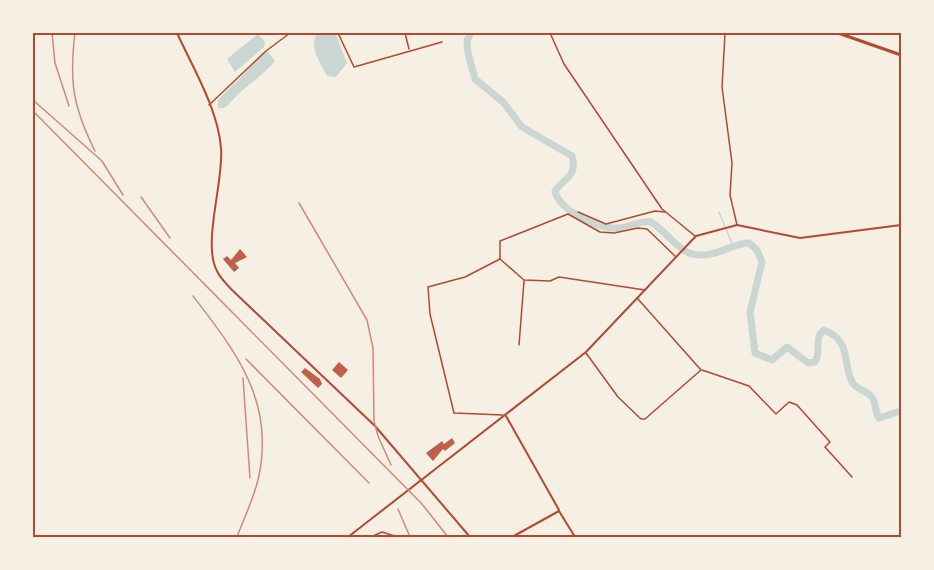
<svg xmlns="http://www.w3.org/2000/svg" width="934" height="570" font-family="Overpass,sans-serif">
  <style>
    .water { fill: #c9d6d2 }
    .lines { fill: none; stroke-linecap: round; stroke-linejoin: round }
    .stream { stroke: #c9d6d2; stroke-width: 1.5 }
    .river { stroke: #c9d6d2; stroke-width: 7 }
    .building { fill: #bf614a }
    .minor { stroke: #b5482f; stroke-width: 1.5 }
    .tertiary { stroke: #b5482f; stroke-width: 2 }
    .secondary { stroke: #b5482f; stroke-width: 2 }
    .primary { stroke: #b5482f; stroke-width: 3 }
    .rail { stroke: #cf8b77; stroke-width: 1.5 }
    .neatline { fill: none; stroke: #b5482f; stroke-width: 2 }
  </style>
  <rect width="100%" height="100%" fill="#f6efe4"/>
  <g class="water">
    <path d="M317,33H335L347,63L336,77L327,76C320,62 309,48 317,33Z"/>
    <path d="M258,34L265,42L264,47L235,72L227,59Z"/>
    <path d="M267,51L275,61C264,75 243,87 230,103C226,107 224,109 218,108V100Z"/>
  </g>
  <g class="lines">
    <path class="stream" d="M719,212L733,246"/>
    <path class="river" d="M471,33L467,40L468,53L475,79L503,102L522,127L572,156C578,176 564,178 555,191C559,210 599,230 618,228C630,227 640,220 651,222C677,239 681,264 718,252C728,249 738,243 749,243L757,250L762,262L750,312L755,353L772,360L787,347L808,363L815,362C822,352 813,338 824,330C852,341 842,362 852,382C856,389 865,390 871,396C877,402 874,411 879,418L901,411"/>
  </g>
  <g class="building">
    <path d="M240,249L247,257L235,263L239,268L234,272L223,259L227,256L231,260Z"/>
    <path d="M339,362L348,370L341,378L332,370Z"/>
    <path d="M305,368L320,379L322,384L318,388L301,372Z"/>
    <path d="M452,438L455,443L445,451L443,449L433,461L426,453L442,441L444,444Z"/>
  </g>
  <g class="lines">
    <g class="minor">
      <path d="M338,33L354,67L442,42"/>
      <path d="M405,33L409,49"/>
      <path d="M550,33L564,64L662,209L695,236"/>
      <path d="M725,33L722,87L732,163L730,195L737,225"/>
      <path d="M209,105L266,51L290,33"/>
      <path d="M578,212L606,224L655,211L665,212"/>
      <path d="M500,259L465,277L428,287L430,314L454,413L503,415"/>
      <path d="M645,290L559,277L550,281L524,280L500,259V241L568,214L600,232L614,233L638,228L647,229L675,256"/>
      <path d="M519,345L524,281"/>
      <path d="M586,353L618,397L641,419H645L701,370L638,299"/>
      <path d="M702,370L749,386L776,414L789,402L797,405L830,442L825,447L852,477"/>
      <path d="M371,537L382,532L398,537"/>
    </g>
    <g class="tertiary">
      <path d="M506,416L559,510"/>
      <path d="M348,537L586,352L696,236L737,225L800,238L901,225"/>
    </g>
    <g class="secondary">
      <path d="M177,33C193,68 218,109 221,148C224,181 202,244 217,271C220,278 226,283 231,289L375,426L470,537"/>
      <path d="M512,537L559,511L575,537"/>
    </g>
    <path class="primary" d="M838,33L901,55"/>
    <g class="rail">
      <path d="M52,33L55,63L69,106"/>
      <path d="M75,33C69,82 73,107 95,151"/>
      <path d="M33,100L102,161L123,195"/>
      <path d="M33,111L422,504L448,537"/>
      <path d="M141,197L170,238"/>
      <path d="M299,203L367,320L373,348L374,421L378,436L391,465"/>
      <path d="M193,296C237,353 276,403 258,480C253,500 244,518 237,537"/>
      <path d="M246,359L369,483"/>
      <path d="M243,378L250,478"/>
      <path d="M398,509L410,537"/>
    </g>
  </g>
  <rect width="934" height="570" fill="none" stroke="#f6efe4" stroke-width="69"/>
  <rect x="34" y="34" width="866" height="502" class="neatline"/>
</svg>
